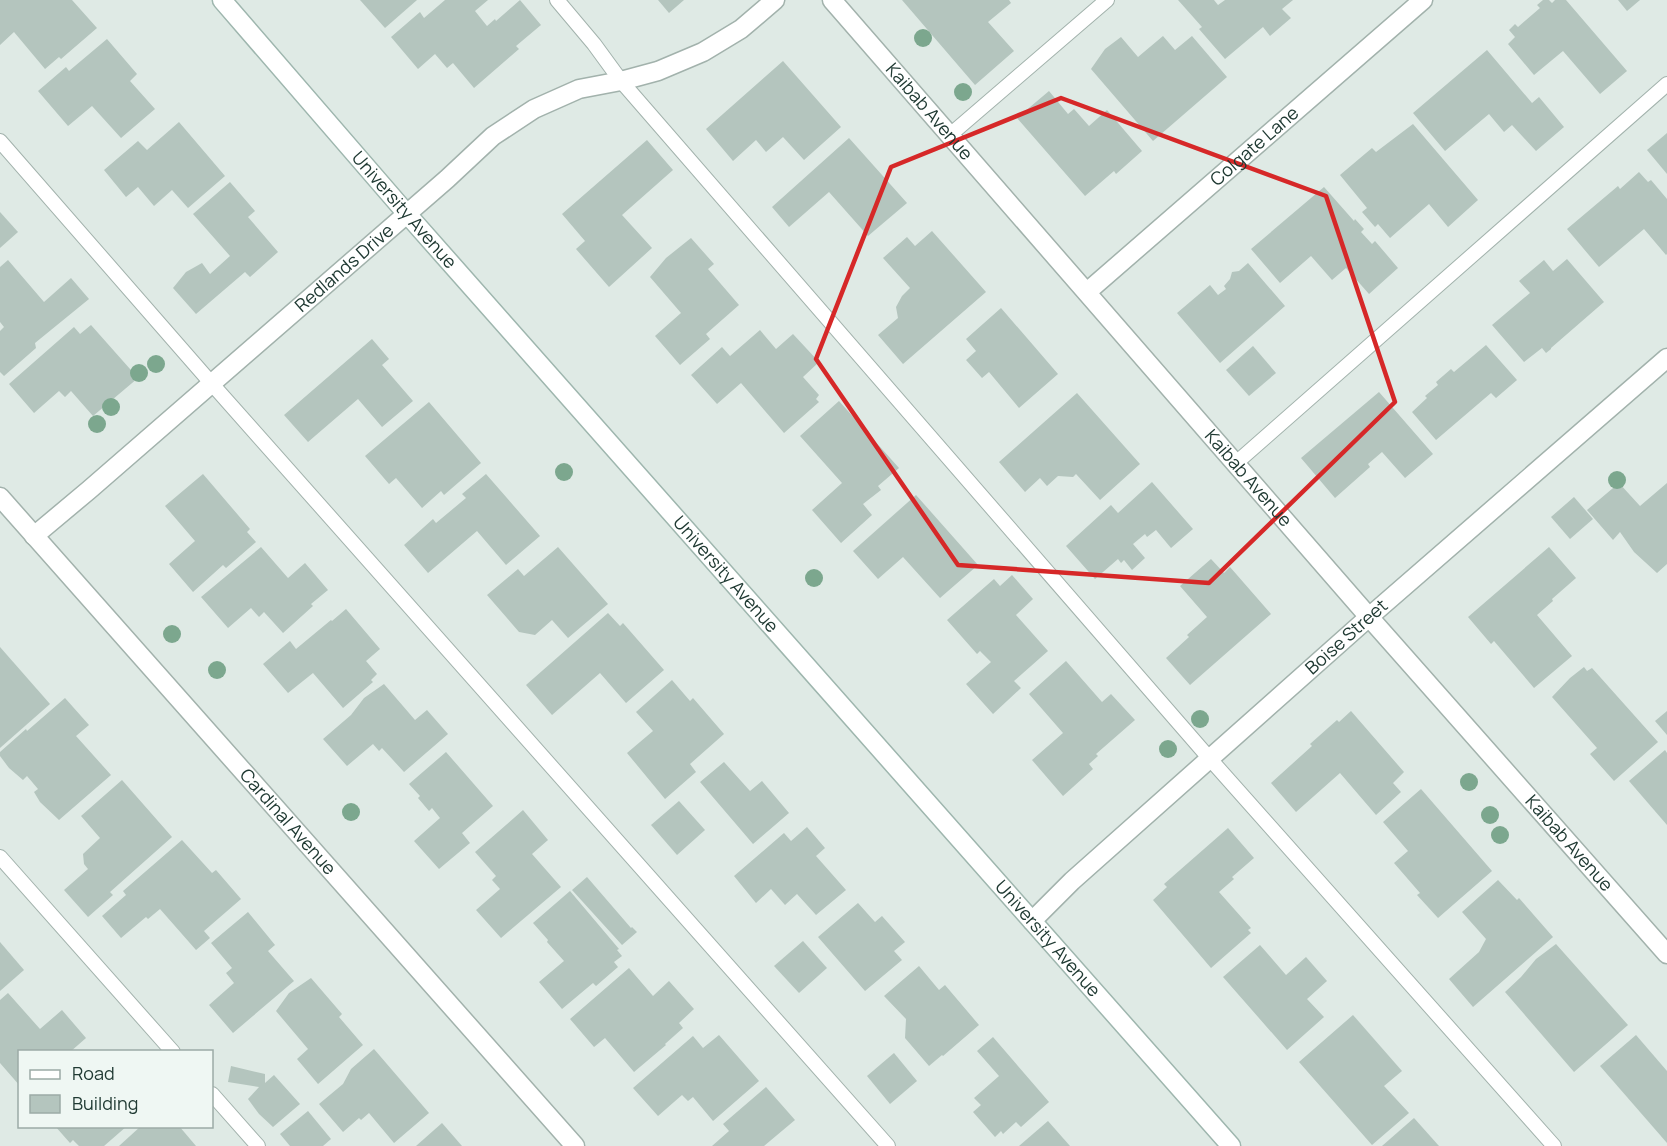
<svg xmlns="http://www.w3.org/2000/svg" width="1667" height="1146" font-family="Manrope,sans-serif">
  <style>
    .building { fill: #b4c5be }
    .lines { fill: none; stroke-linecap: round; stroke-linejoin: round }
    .lane-casing { stroke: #a2b2ac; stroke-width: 16 }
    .street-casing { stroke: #a2b2ac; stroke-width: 21 }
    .secondary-casing { stroke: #9eb6ae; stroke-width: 21 }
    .lane { stroke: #fff; stroke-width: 14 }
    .street { stroke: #fff; stroke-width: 18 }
    .secondary { stroke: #fff; stroke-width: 18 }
    .tree { fill: #7ca78e }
    .marked { fill: none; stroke: #d62828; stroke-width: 4.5; stroke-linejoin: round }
    .labels { text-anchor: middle; stroke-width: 4.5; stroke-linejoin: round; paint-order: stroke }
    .street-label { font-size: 18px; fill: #203a33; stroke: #eff7f3 }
  </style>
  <rect width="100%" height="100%" fill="#dfeae5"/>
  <g class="building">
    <path d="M0,0H72L97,28L61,59L59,57L45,69L14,32L0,45Z"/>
    <path d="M360,0H417L385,28Z"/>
    <path d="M445,0H488L475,11L487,26L495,19L496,21L520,0L541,25L516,46L519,49L474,88L453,63L447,68L435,54L418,69L391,37L420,12L424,18Z"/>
    <path d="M658,0H684L669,13Z"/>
    <path d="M902,0H1009L1011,3L988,22L1014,51L975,85Z"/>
    <path d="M1178,0H1214L1218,5L1225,0H1293L1282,9L1291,18L1270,36L1263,27L1225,59L1199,29L1202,27Z"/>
    <path d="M1543,0H1549L1552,3L1555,0H1566L1627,71L1600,94L1563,51L1534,75L1508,44L1515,37L1509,30L1515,24L1518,27L1540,8L1537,5Z"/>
    <path d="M1618,0H1640L1627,11Z"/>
    <path d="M1163,36L1175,50L1192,36L1227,77L1153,141L1091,69L1105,49L1121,37L1138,57Z"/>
    <path d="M107,39L137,74L130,81L155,109L121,138L92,106L68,126L38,91L66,67L69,71Z"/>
    <path d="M1487,50L1532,103L1539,97L1564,127L1536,151L1512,125L1504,132L1489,114L1445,151L1413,113Z"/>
    <path d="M783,61L841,127L804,160L783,137L766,152L756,140L733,161L706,129Z"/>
    <path d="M1049,91L1068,114L1074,109L1089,126L1107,110L1142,151L1116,174L1114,171L1085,196L1017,118Z"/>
    <path d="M179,122L225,176L188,208L172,190L154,206L138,187L126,197L104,170L138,141L147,150Z"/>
    <path d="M1413,124L1478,200L1448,227L1429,204L1390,238L1378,224L1375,227L1362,212L1367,208L1340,175L1372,148L1376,152Z"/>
    <path d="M1667,133V174L1647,150Z"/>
    <path d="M849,138L907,203L868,236L829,192L789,227L772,207Z"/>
    <path d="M647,140L673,170L622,215L652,248L609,287L576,249L585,241L562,214Z"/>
    <path d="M1639,172L1648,182L1651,180L1667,199V254L1666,255L1644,229L1599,267L1567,229L1618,186L1620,189Z"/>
    <path d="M230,182L255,211L248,217L278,252L250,277L245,272L196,314L173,288L186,272L202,263L210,274L230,256L193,214Z"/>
    <path d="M1324,187L1354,221L1355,219L1364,229L1361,232L1372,244L1375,241L1398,268L1369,294L1346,268L1332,280L1311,256L1280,283L1251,249Z"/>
    <path d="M0,212L18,232L0,248Z"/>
    <path d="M932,231L986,292L903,364L878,335L898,318L896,307L902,296L910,288L883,258L907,237L915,246Z"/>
    <path d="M691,238L714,264L708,269L739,305L706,334L710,339L680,365L655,336L681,313L650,277L666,258Z"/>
    <path d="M1567,259L1604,302L1551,348V349L1546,353L1542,348L1524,362L1492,325L1530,293L1519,281L1544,260L1553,271Z"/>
    <path d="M8,260L44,302L71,278L89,299L35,343L36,348L4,376L0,372V331L4,327L0,322V267Z"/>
    <path d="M1248,263L1285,306L1220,363L1177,313L1210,285L1218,295L1226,289L1224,286L1230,279L1232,272L1239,271Z"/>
    <path d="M1001,308L1058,374L1019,408L989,372L982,378L966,360L976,351L966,339Z"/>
    <path d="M91,325L138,378L93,416L71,391L65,397L59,391L34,413L9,384L74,327L80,334Z"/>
    <path d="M760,330L776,349L793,334L819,362L803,377L819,395L816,399L819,402L784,433L741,383L717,404L691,375L722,347L730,356Z"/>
    <path d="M372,339L389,359L382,365L413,401L382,427L358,399L308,442L284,415Z"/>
    <path d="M1486,345L1517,380L1496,398L1491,393L1436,440L1412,412L1427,398L1425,396L1438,385L1436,382L1451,369L1454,372Z"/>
    <path d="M1253,346L1276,373L1249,396L1226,370Z"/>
    <path d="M1379,392L1433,454L1405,478L1382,452L1368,464L1370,467L1335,498L1301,458Z"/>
    <path d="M1077,393L1140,464L1100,500L1076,474L1073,477L1058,476L1047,486L1040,478L1025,492L999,462Z"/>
    <path d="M839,401L899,468L878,486L881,490L863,504L872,515L841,543L812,510L842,483L800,436Z"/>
    <path d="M429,402L481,463L444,495L441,491L422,508L396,478L389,484L365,456Z"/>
    <path d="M203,474L250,529L247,532L256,542L226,568L223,565L193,592L169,564L195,541L165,506Z"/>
    <path d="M486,474L540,536L506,565L477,531L428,573L404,545L433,519L436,523L466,498L462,494Z"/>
    <path d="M1152,482L1193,529L1171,548L1156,530L1147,537L1145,534L1133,544L1145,558L1132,570L1124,560L1121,563L1118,559L1095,579L1066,546L1111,505L1118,513Z"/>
    <path d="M1619,483L1640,506L1667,483V564L1657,573L1634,552L1620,532L1613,540L1587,510Z"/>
    <path d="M916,495L978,565L940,598L903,557L878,579L853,551Z"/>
    <path d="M1574,497L1593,519L1570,539L1551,517Z"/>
    <path d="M261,547L288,578L305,563L328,590L311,604L313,606L283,633L264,612L259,617L251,608L228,628L201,597Z"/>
    <path d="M558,547L608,604L568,638L552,620L535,635L519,632L487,595L518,569L524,576Z"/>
    <path d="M1549,547L1576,578L1552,599L1553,601L1537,615L1572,656L1534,688L1494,641L1491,644L1468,617Z"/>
    <path d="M1211,559L1224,573L1230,567L1271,614L1190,685L1166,658L1189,637L1187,635L1207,617L1180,586Z"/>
    <path d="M1012,575L1033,599L1016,615L1048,651L1014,681L1021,688L993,714L966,684L991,662L980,651L977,654L947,620L994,579L1000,586Z"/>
    <path d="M346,609L380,649L366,661L377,674L371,680L373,682L343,708L313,673L288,693L263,664L290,641L296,649L331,620L332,621Z"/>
    <path d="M608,613L620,626L623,623L664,670L626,703L600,673L552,715L526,685Z"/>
    <path d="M0,647L50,704L0,748Z"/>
    <path d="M1066,661L1102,702L1111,694L1135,720L1096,754L1098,756L1089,764L1093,769L1063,796L1032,760L1063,733L1029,694Z"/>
    <path d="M1584,667L1587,671L1592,668L1658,742L1614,781L1590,754L1597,748L1552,697L1570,678Z"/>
    <path d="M672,680L690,701L693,698L724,734L690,764L696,772L665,799L627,753L653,731L636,712Z"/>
    <path d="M384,684L415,720L427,710L448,734L404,772L382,748L379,751L373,744L347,766L323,739L351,715L364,698Z"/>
    <path d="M65,698L89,725L76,736L111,775L59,820L40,802L34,792L38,789L27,776L23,780L9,768L0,756V752L26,729L27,731Z"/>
    <path d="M1351,711L1404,772L1393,783L1401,792L1376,815L1340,773L1296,812L1271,783L1312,746L1310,744L1337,720L1339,722Z"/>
    <path d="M1667,711V735L1655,721Z"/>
    <path d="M1665,750L1667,753V825L1629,781Z"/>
    <path d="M446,752L493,806L462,833L470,843L439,869L414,841L440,818L432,808L429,811L418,798L420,796L409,784Z"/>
    <path d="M724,762L750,791L762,781L789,813L753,844L700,782Z"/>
    <path d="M122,780L172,837L110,892L113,895L88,917L64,890L88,869L84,864L83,854L100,838L81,816Z"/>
    <path d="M1421,789L1492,871L1438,918L1417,895L1420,893L1394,863L1408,851L1383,822Z"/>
    <path d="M679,801L705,830L677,855L651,825Z"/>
    <path d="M523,810L548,840L532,854L561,887L501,938L476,910L500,889L492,880L496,876L475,852Z"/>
    <path d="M807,827L825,848L816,856L846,890L816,915L797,894L785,905L771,889L756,903L734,876L784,833L791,841Z"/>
    <path d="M1228,828L1254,858L1232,877L1234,879L1219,892L1251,928L1248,930L1251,933L1211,968L1153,900L1167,887L1164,884Z"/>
    <path d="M182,840L212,873L216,870L241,899L204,931L210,938L196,950L160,909L148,919L146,917L121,938L102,916L126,895L123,891Z"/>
    <path d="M587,877L631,928L632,927L637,932L622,945L572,890Z"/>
    <path d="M1498,880L1517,900L1519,898L1553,937L1473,1007L1449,979L1479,952L1486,939L1462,912Z"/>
    <path d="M570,891L619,949L617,950L622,956L614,962L618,967L596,986L593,983L562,1009L539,982L564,961L547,942L548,940L533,923Z"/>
    <path d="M858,903L875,922L882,916L905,942L894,951L902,960L865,991L818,937Z"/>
    <path d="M248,912L275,945L268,951L294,981L233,1033L209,1005L234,983L226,973L232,968L211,943Z"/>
    <path d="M803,941L827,968L799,993L774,966Z"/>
    <path d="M0,942L24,970L0,991Z"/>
    <path d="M1556,944L1628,1025L1574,1072L1505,992L1521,977L1536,959Z"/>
    <path d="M1260,945L1286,975L1306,957L1327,981L1307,999L1324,1017L1287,1050L1223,977Z"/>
    <path d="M919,966L939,990L945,985L979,1025L943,1056L942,1055L929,1066L905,1038L906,1019L884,996Z"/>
    <path d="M629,968L653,996L669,981L694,1009L679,1023L683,1028L665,1044L666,1045L634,1072L605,1038L594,1047L570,1019Z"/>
    <path d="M311,978L342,1014L339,1017L363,1045L318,1084L297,1059L308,1049L276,1011L289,993Z"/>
    <path d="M8,993L40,1029L62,1010L86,1038L70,1052H20V1086L0,1063V1000Z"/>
    <path d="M1353,1015L1402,1071L1384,1086L1409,1113L1372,1145L1299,1062Z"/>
    <path d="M719,1035L759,1081L713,1121L693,1097L688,1101L682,1095L658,1116L633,1088L693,1036L703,1048Z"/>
    <path d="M1636,1035L1667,1071V1143L1600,1066Z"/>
    <path d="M993,1037L1049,1102L1021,1127L1016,1122L1003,1134L1001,1131L995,1137L973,1112L981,1105L974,1098L999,1076L977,1051Z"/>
    <path d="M374,1049L429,1113L394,1143L369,1113L361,1120L359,1118L343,1132L319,1104L343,1084L351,1069Z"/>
    <path d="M894,1053L917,1081L890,1104L867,1076Z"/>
    <path d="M231,1066L265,1074V1083L274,1075L300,1104L273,1127L259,1114L248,1099L259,1087L228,1082Z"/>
    <path d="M766,1087L795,1120L764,1146H712L729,1131L723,1124Z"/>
    <path d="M308,1111L331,1139L323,1146H290L280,1134Z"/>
    <path d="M1414,1118L1439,1146H1382Z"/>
    <path d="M1048,1121L1070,1146H1019Z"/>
    <path d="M442,1123L462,1146H416Z"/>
    <path d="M55,1126H127L104,1146H79L73,1140L70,1143Z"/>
    <path d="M141,1126H179L196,1146H119Z"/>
  </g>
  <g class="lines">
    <defs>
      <g id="lane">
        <path d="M557,0L594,44L621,81L1210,759L1554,1146"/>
        <path d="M950,135L1107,0"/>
        <path d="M0,141L212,384L888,1146"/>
        <path d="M1236,463L1667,84"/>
        <path d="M0,857L173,1052"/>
        <path d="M212,1094L258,1146"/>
      </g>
      <g id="street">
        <path id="s1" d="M832,0L1369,617L1667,954"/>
        <path id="s2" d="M1087,292L1423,0"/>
        <path id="s3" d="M0,497L575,1146"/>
        <path id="s4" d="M34,536L89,490L447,179L493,136L534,109L579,89L621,81L658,71L703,52L741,29L775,0"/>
        <path id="s5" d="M1032,921L1072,881L1369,617L1667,358"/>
      </g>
      <g id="secondary">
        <path id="s6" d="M222,0L407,214L1231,1146"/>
      </g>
    </defs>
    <use href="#lane" class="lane-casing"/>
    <use href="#street" class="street-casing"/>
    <use href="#secondary" class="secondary-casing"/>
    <use href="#lane" class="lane"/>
    <use href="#street" class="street"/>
    <use href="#secondary" class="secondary"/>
  </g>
  <g class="tree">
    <circle cx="923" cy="38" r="9"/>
    <circle cx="963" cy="92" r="9"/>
    <circle cx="156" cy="364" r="9"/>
    <circle cx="139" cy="373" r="9"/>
    <circle cx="111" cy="407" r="9"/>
    <circle cx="97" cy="424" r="9"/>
    <circle cx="564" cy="472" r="9"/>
    <circle cx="1617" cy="480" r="9"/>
    <circle cx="814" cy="578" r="9"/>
    <circle cx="172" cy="634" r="9"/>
    <circle cx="217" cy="670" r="9"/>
    <circle cx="1200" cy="719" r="9"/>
    <circle cx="1168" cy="749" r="9"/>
    <circle cx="1469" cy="782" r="9"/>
    <circle cx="351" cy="812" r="9"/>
    <circle cx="1490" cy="815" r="9"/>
    <circle cx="1500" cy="835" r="9"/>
  </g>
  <path class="marked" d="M1061,98L1326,196L1395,402L1209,583L958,565L816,359L891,167Z"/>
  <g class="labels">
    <g class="street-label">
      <text dy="6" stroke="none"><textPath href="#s1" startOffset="148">Kaibab Avenue</textPath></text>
      <text dy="6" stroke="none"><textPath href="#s2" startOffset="222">Colgate Lane</textPath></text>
      <text dy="6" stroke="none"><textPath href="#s6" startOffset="278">University Avenue</textPath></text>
      <text dy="6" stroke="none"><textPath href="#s4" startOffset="410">Redlands Drive</textPath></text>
      <text dy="6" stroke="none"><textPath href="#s1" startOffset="634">Kaibab Avenue</textPath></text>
      <text dy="6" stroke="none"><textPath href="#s6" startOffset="764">University Avenue</textPath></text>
      <text dy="6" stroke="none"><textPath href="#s5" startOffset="424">Boise Street</textPath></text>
      <text dy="6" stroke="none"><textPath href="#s3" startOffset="434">Cardinal Avenue</textPath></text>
      <text dy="6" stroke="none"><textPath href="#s1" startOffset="1120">Kaibab Avenue</textPath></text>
      <text dy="6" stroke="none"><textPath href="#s6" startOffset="1250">University Avenue</textPath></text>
    </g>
  </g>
  <rect x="18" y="1050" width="195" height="78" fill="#eff7f3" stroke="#9caba6" stroke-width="1.5"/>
  <rect x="30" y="1070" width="30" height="9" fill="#ffffff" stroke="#9caba6" stroke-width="1.5"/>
  <text x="72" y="1080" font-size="18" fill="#203a33">Road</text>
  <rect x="30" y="1095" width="30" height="18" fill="#b4c5be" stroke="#9caba6" stroke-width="1.5"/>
  <text x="72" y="1110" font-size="18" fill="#203a33">Building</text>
</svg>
